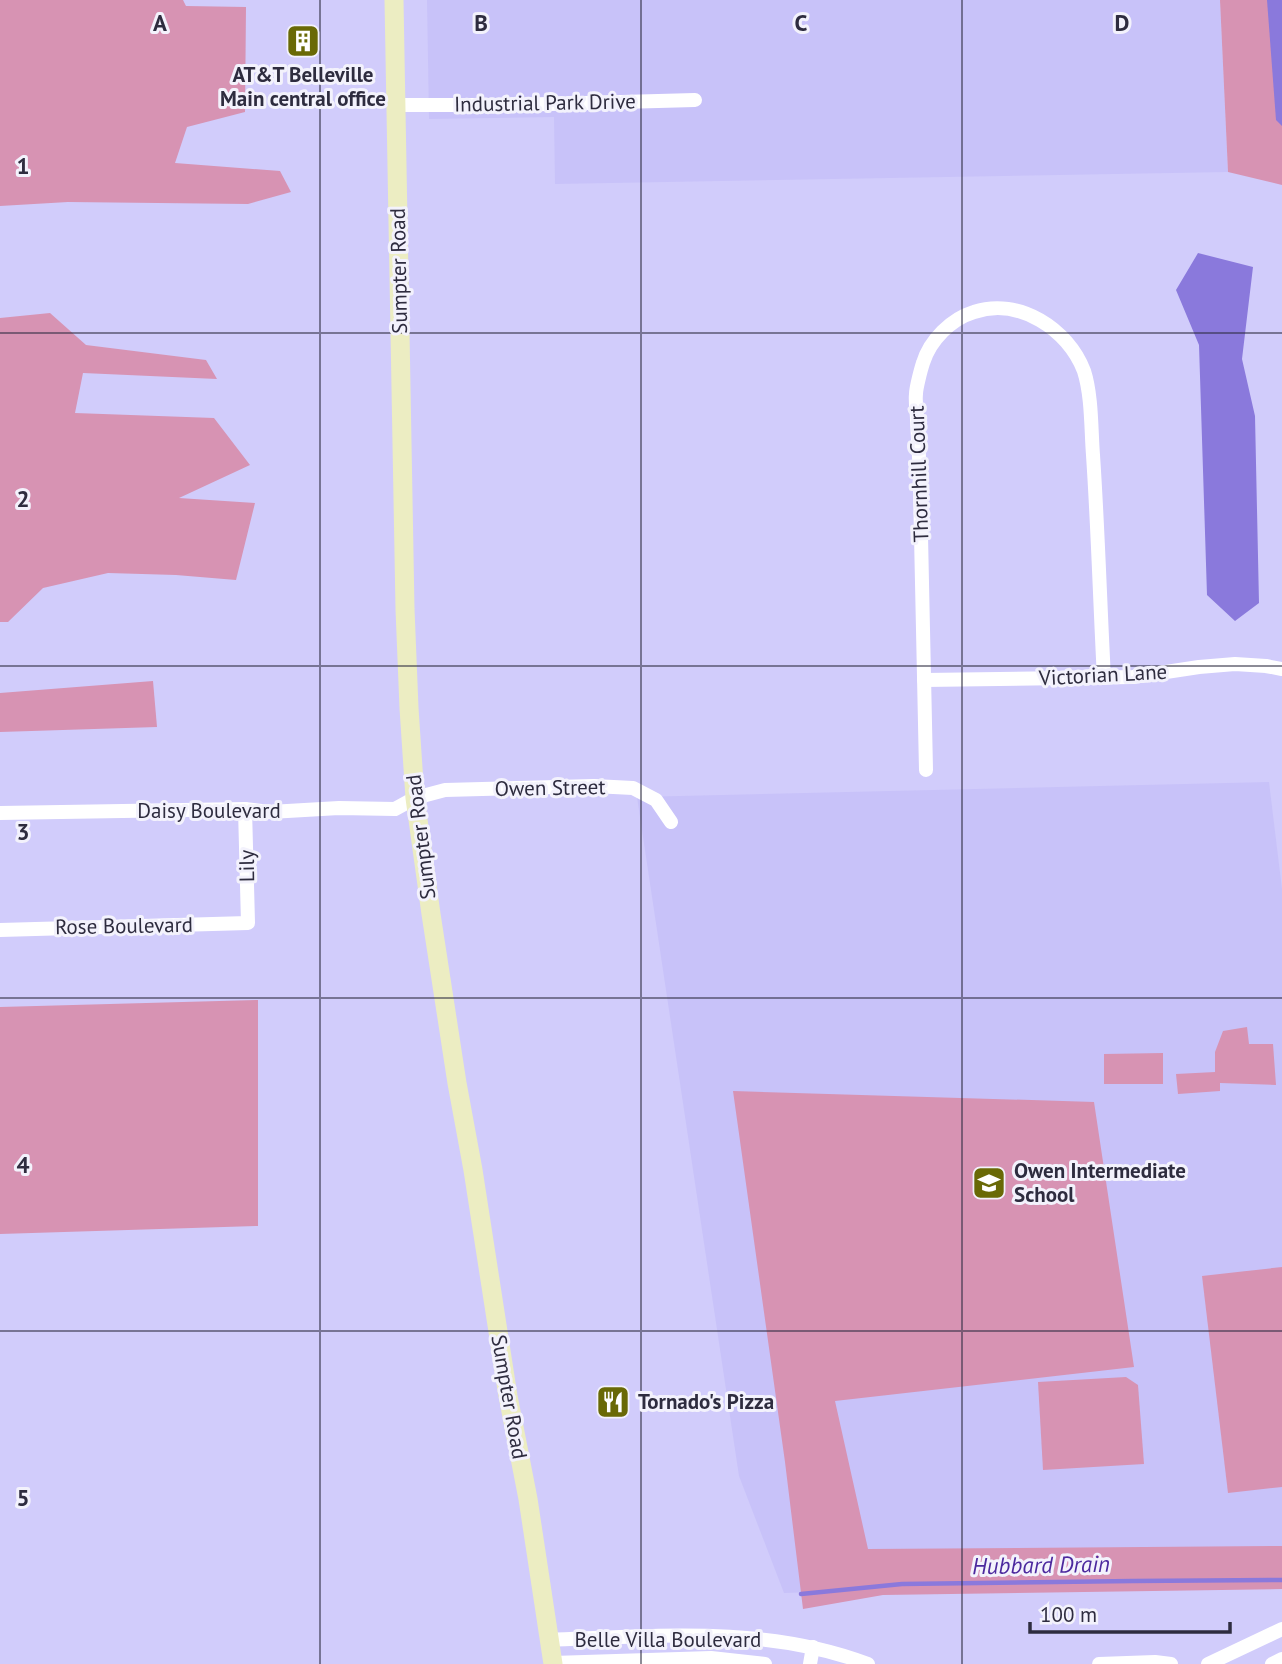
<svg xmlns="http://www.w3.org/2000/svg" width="1282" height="1664" font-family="'PT Sans',sans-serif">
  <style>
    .built { fill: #c8c2f9 }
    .green { fill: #d793b3 }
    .water { fill: #8a79dc }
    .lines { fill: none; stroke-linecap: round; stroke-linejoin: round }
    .stream { stroke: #8a79dc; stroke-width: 4.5 }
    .street { stroke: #fff; stroke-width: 14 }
    .secondary { stroke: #ecedc2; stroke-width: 19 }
    .grid { fill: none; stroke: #2e2c3f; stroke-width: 2; stroke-opacity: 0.55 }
    .labels { text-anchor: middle; stroke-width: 6; stroke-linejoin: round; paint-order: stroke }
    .poi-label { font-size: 21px; font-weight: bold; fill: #2e2c3f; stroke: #f3f2fc; text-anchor: start }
    .street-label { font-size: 21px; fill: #2e2c3f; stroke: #f3f2fc }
    .water-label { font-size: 23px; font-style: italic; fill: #4c299e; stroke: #f3f2fc }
    .grid-label { font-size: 23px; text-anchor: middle; font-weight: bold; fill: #2e2c3f; stroke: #f3f2fc; stroke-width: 6; stroke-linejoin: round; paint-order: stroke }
  </style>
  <rect width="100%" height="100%" fill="#d1ccfb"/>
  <g class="built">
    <path d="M427,0H1220L1228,172L555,184L554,117L429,119Z"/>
    <path d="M1269,782L1282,889V1577L784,1593L739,1476L637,797Z"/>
  </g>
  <g class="green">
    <path d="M0,0H183L186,6L246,7L245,112L187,127L175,163L280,171L291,192L248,204L68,202L0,206Z"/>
    <path d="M1220,0H1282V185L1228,172Z"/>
    <path d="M50,313L86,345L206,360L217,379L83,373L75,413L214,418L250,465L179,498L255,503L236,580L176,575L108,573L43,588L8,622H0V318Z"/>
    <path d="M153,681L157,727L0,732V693Z"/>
    <path d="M258,1000V1226L0,1234V1007Z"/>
    <path d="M1247,1027L1249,1044H1273L1276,1085L1220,1083V1091L1178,1094L1176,1074L1215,1072V1052L1223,1031Z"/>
    <path d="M1163,1053V1084H1104V1054Z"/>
    <path d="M733,1091L1094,1102L1134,1367L835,1401L868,1549L1282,1546V1589L883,1595L803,1609L785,1462Z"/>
    <path d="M1282,1267V1487L1228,1493L1202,1276Z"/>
    <path d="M1126,1377L1138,1385L1144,1464L1043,1470L1038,1382Z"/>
  </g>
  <g class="water">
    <path d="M1267,0H1282V126L1276,120Z"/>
    <path d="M1198,253L1253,267L1242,359L1255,416L1259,603L1235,621L1207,595L1199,345L1176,290Z"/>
  </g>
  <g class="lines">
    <path class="stream" d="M801,1594L902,1584L1133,1581L1282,1580"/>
    <g class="street">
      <path d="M395,105H511L695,100"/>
      <path d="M924,680L1133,677L1199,667L1235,664L1266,666L1282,669"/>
      <path d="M926,770C924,676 922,583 920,489C920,466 918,443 917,420C917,412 915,402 916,394C916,388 921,369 923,363C930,340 951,319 974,312C1019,297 1068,329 1084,371C1092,396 1091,430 1093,455C1098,529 1100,604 1104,678"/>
      <path d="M0,813L245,809L270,812L339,808L395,809L415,798L445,790L594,786L633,788L656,800L671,822"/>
      <path d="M0,930L248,923L245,809"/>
      <path d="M549,1640C655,1636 766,1625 868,1664"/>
      <path d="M553,1663L711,1658L765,1664"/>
      <path d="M810,1664L813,1647"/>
      <path d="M1099,1664L1155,1662L1171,1664"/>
      <path d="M1208,1664L1282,1629"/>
      <path d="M1272,1664L1282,1659"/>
    </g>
    <path class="secondary" d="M394,0L405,609L409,708L415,798L431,914L457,1083L473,1170L508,1396L528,1499L553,1664"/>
  </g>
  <path class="grid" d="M320,0V1664M641,0V1664M962,0V1664M0,333H1282M0,666H1282M0,998H1282M0,1331H1282"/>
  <defs>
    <symbol id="building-square" viewBox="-11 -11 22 22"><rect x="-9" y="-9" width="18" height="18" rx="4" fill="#696906" stroke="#f3f2fc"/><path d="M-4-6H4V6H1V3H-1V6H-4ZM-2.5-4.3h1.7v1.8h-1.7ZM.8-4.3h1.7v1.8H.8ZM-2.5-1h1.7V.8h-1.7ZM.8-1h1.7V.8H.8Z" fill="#fff"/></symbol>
    <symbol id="school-square" viewBox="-11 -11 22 22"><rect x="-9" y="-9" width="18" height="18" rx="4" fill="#696906" stroke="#f3f2fc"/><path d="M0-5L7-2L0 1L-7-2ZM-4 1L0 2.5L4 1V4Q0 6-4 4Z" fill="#fff"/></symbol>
    <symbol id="restaurant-square" viewBox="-11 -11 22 22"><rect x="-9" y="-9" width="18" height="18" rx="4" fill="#696906" stroke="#f3f2fc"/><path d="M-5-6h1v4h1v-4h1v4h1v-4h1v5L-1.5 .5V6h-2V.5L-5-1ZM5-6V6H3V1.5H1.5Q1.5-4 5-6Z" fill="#fff"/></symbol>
  </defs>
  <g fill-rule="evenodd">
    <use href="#building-square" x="284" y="22" width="38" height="38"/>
    <use href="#school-square" x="970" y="1164" width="38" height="38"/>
    <use href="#restaurant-square" x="594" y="1383" width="38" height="38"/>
  </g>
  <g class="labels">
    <g class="poi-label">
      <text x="303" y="82" text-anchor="middle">AT&amp;T Belleville<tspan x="303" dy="24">Main central office</tspan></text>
      <text x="1014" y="1178">Owen Intermediate<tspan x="1014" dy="24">School</tspan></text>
      <text x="638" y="1409">Tornado's Pizza</text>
    </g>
    <g class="street-label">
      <text transform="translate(545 103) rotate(-1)" y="7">Industrial Park Drive</text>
      <text transform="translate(399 271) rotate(-91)" y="7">Sumpter Road</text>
      <text transform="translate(919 474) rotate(-92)" y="7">Thornhill Court</text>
      <text transform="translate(1103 675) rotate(-3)" y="7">Victorian Lane</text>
      <text transform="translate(550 788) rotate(-1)" y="7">Owen Street</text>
      <text x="209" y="818">Daisy Boulevard</text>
      <text transform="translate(421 837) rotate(-97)" y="7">Sumpter Road</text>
      <text transform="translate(247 866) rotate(-91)" y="7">Lily</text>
      <text transform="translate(124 926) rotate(-1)" y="7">Rose Boulevard</text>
      <text transform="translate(509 1397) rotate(80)" y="7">Sumpter Road</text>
      <text x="668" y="1647">Belle Villa Boulevard</text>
    </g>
    <g class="water-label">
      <text transform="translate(1041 1565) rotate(-1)" y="8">Hubbard Drain</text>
    </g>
  </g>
  <g class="grid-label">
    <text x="160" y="31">A</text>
    <text x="481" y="31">B</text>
    <text x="801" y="31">C</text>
    <text x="1122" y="31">D</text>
    <text x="23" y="174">1</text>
    <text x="23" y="507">2</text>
    <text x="23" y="840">3</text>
    <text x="23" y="1173">4</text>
    <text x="23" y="1506">5</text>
  </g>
  <path d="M1030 1622v10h200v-10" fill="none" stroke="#2e2c3f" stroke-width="3.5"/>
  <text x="1040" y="1622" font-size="21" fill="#2e2c3f" stroke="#f3f2fc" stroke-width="5" paint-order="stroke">100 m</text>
</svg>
